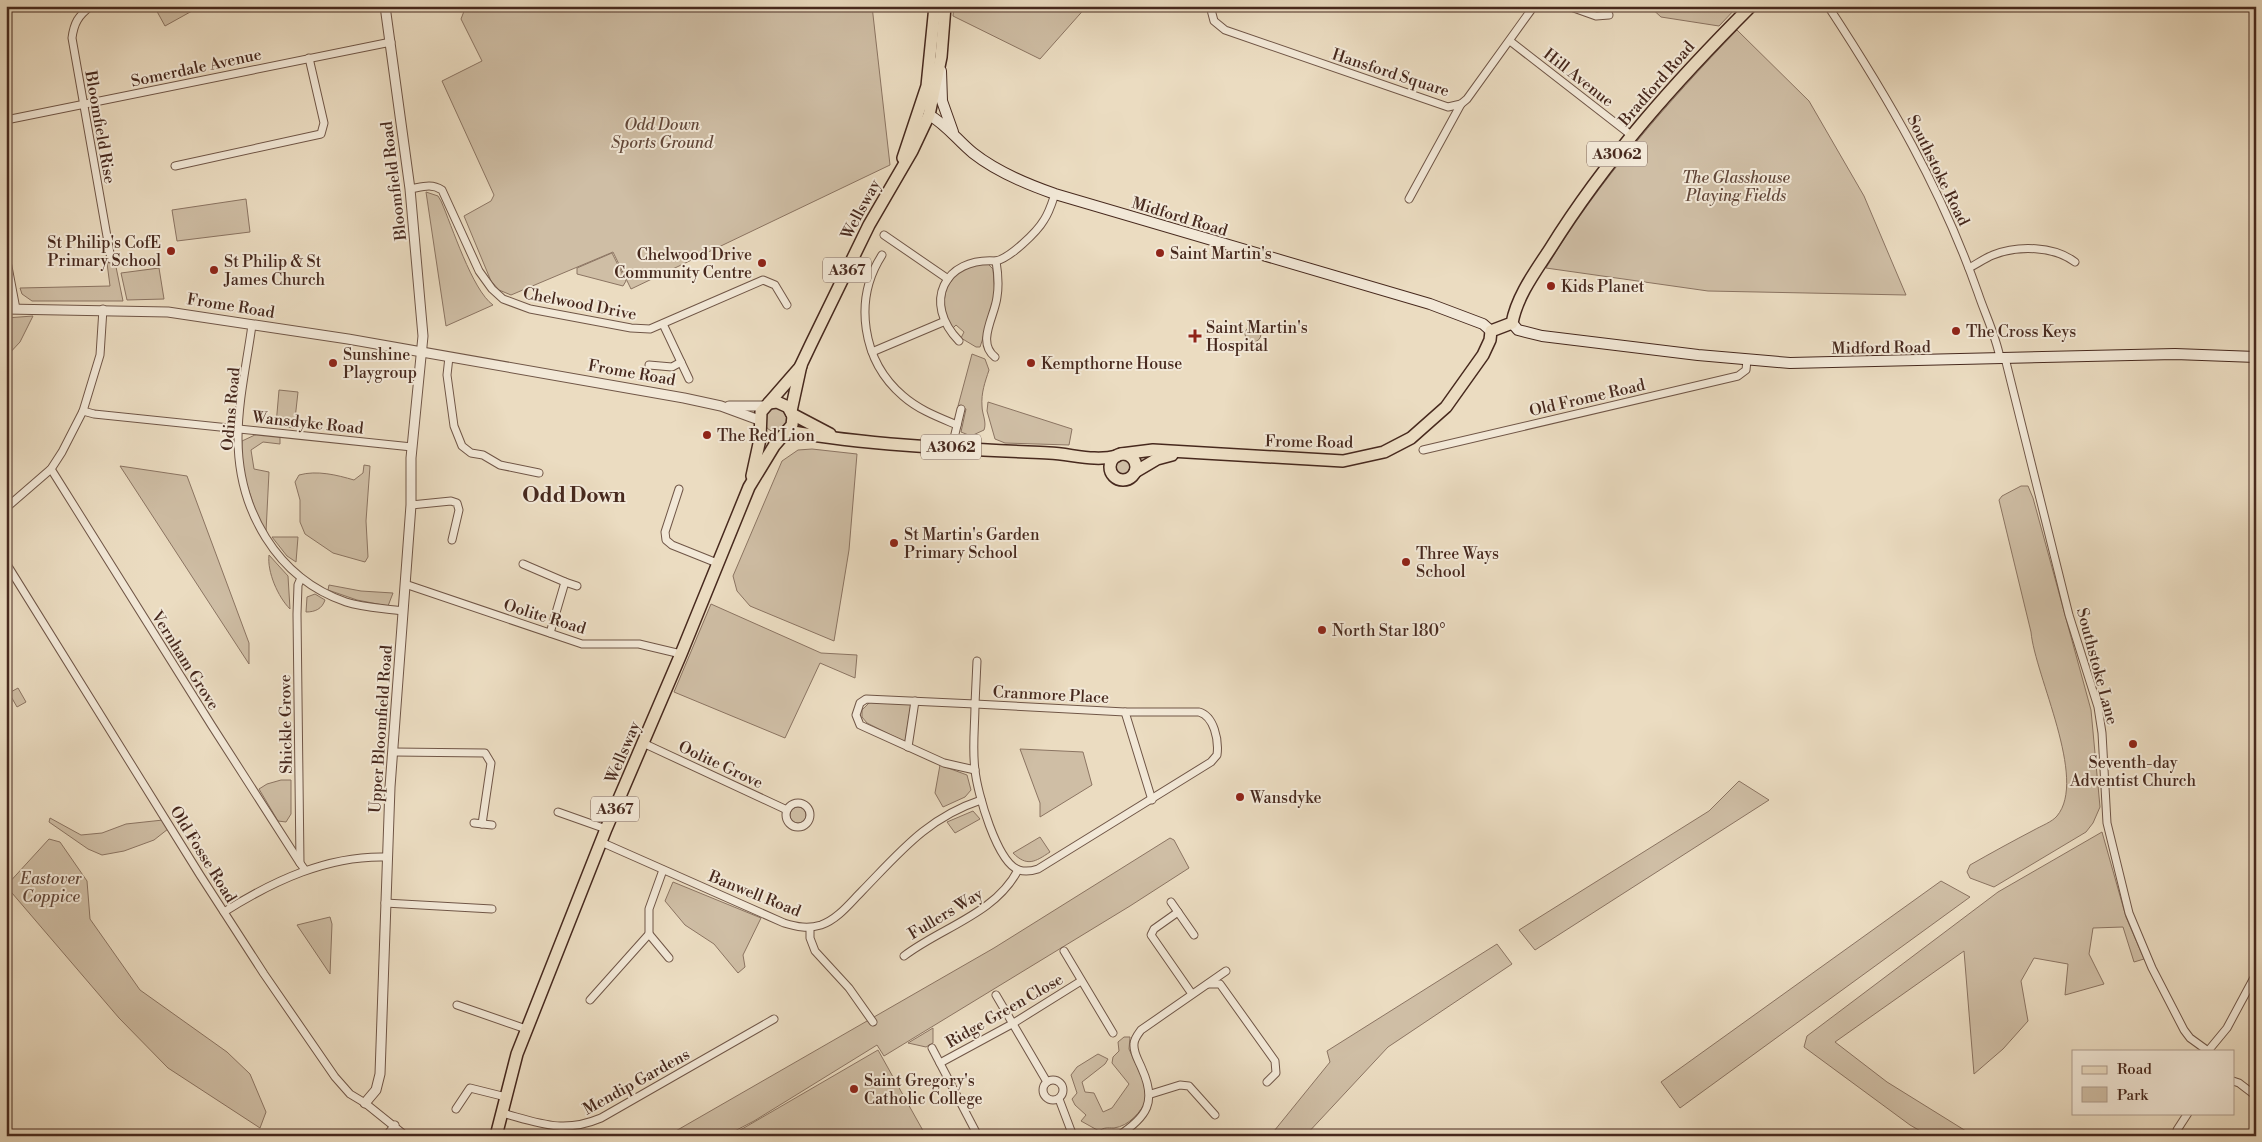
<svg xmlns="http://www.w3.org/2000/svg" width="2262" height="1142" font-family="'Libre Bodoni',serif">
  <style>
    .green { fill: #cfbea5; stroke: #8b7462 }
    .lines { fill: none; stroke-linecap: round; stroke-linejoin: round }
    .minor-casing { stroke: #705647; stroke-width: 9 }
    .tertiary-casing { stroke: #705647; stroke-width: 11 }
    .secondary-casing { stroke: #47291e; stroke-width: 12 }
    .primary-casing { stroke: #47291e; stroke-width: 14 }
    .minor { stroke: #f2e8d7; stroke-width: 7 }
    .tertiary { stroke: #f2e8d7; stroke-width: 9 }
    .secondary { stroke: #f2e8d7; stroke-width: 10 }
    .primary { stroke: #ebdcc1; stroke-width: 11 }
    .poi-dot { fill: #8f2418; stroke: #f2e8d7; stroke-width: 2 }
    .labels { text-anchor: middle; stroke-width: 4; stroke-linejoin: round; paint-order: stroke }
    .shield { fill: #f2e8d7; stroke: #7a6256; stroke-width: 1 }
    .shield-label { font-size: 15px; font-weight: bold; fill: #47291e }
    .street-label { font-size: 16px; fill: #47291e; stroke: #f2e8d7 }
    .park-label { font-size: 16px; font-style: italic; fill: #624739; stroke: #f2e8d7 }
    .poi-label { font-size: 16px; fill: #47291e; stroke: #f2e8d7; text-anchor: start }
    .district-label { font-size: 21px; font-weight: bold; fill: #47291e; stroke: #f2e8d7 }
  </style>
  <rect width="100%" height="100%" fill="#ebdcc1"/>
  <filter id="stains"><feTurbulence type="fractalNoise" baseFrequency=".004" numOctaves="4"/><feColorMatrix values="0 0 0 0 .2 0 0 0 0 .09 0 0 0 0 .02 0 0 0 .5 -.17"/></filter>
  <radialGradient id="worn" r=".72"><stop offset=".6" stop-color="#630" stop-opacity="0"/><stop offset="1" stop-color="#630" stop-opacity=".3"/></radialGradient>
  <g class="green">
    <path d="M154,6H201L165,26Z"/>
    <path d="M466,6H872L890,165L631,289L613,252L511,295L499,290L491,281L464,216L491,201L494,195L442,81L482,61L461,19Z"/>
    <path d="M954,6H1087L1040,59L953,16Z"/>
    <path d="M1649,6H1738L1719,26L1661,17Z"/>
    <path d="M1737,30L1809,101L1864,196L1906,295L1708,291L1546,268C1599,180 1667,103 1737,30Z"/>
    <path d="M426,192L438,196L441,201C452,226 472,290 493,305L446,326Z"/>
    <path d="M246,199L250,232L177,241L172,210Z"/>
    <path d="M612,253L626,281L623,286L577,274V268Z"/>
    <path d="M115,262L123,301H32L22,294L20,288L110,286L107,263Z"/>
    <path d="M987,263L993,269L995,295L982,341L980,347H976L961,338L964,332L956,325L952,329C940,310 941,280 963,269C970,266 979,265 987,263Z"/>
    <path d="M159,268L164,299L127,300L121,273Z"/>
    <path d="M33,316L20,342L6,357V318Z"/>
    <circle cx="1253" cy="334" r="8"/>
    <path d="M972,354L985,359L989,370C985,382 981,393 982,406C982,414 987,422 984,430L971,436L961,432L966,409L958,406Z"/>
    <path d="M279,390L298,392L294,428L276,425Z"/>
    <path d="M988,402L1072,429L1069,445L1005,443L995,439L987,411Z"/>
    <circle cx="776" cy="420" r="12"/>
    <path d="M257,434L280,437V444L263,442L251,450L254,469L269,472L266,532L258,519L241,466L242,441Z"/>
    <path d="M812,449L857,454L849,550L834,641L750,606L737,591L733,576L782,461L798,450Z"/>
    <circle cx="1123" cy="467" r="7"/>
    <path d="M364,465L370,466L366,521L368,557L365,562L333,553L305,534L300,522V500L295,482L299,475C317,470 337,475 354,480L363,473Z"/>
    <path d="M120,466L187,476L249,643V664Z"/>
    <path d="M2021,486H2028L2033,498L2091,710L2100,807L2093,823L2086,832L1994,887L1970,878L1967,872L1970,865C1991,853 2013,841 2034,830C2041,826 2052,822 2057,816C2088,779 2035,676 2031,632L1999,500L2002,496Z"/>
    <path d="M272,537H298L296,562L287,556Z"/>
    <path d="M269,555L288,576L290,609C278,597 267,572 269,555Z"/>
    <path d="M329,585L361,591L393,593L388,606L357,600L328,590Z"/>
    <path d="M315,594L325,600C322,609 315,612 306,612L307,597Z"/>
    <path d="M711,604L821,653L857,655L855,678L820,663L785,738L674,692Z"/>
    <path d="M18,688L26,702L17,707L9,693Z"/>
    <path d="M870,702L911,704L905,742L867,723L862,717V710Z"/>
    <path d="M1020,749L1083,752L1092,785L1040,817V803Z"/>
    <path d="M940,765L967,775L971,790L965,797L943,807L935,793Z"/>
    <path d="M281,780H291V814L286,822L278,821L259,789L267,784Z"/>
    <path d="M1739,781L1769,800L1535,950L1519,930L1709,811Z"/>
    <circle cx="798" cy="815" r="8"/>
    <path d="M973,811L980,819L955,833L947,822Z"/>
    <path d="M50,818L81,835L102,833L126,824L163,820L168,829L154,840L124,851L102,855L88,849L49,822Z"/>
    <path d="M2102,832L2126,917L2144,959L2134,962L2123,927L2093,928L2089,954L2104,984L2065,995L2068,964L2034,958L2021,981L2028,1021L2003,1049L1974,1074L1964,951L1835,1042L1887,1082L1974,1136H1929L1910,1125L1804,1047L1807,1036L1998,892Z"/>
    <path d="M1040,837L1050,852C1035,862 1027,867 1013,853Z"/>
    <path d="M1170,838L1174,840L1189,868L1130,906L884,1056L877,1045L754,1121L725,1136H667L994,948Z"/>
    <path d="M49,839L60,842L87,881L90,919L140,990L227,1052L250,1074L266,1112L260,1128L168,1068L119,1018L6,886Z"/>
    <path d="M1941,881L1970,897L1680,1108L1661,1082Z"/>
    <path d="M673,882L761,918L743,955L745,967L738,973L714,944L685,925L665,901Z"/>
    <path d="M330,917L332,924L330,974L297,925Z"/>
    <path d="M1497,944L1512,964L1388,1047L1305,1136H1270L1330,1062L1327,1051Z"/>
    <path d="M933,1028V1043L926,1047L908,1043Z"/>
    <path d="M1124,1037H1130L1129,1049L1143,1080L1147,1099C1141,1112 1129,1126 1114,1128C1107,1128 1105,1127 1099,1131L1081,1121L1086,1115L1075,1105L1072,1099L1077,1093L1071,1075L1077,1067L1098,1054L1108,1059L1105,1064L1082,1082L1085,1092L1094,1093L1103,1112L1112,1108L1129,1084L1112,1063L1113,1057L1119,1051L1118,1042Z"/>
    <path d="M878,1050L926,1136H730Z"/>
  </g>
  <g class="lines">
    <defs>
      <g id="minor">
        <path d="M91,6C78,16 74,23 72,38L111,259"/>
        <path d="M1210,6L1214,21L1225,30L1448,107L1461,104L1467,99L1534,6"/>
        <path d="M1568,6L1596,16L1609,15"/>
        <path d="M1828,6C1889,99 1941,188 1978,293C1985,314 1996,336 2000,358"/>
        <path d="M1510,41L1631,135"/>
        <path d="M6,120L391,42"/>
        <path d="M175,166L321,134L324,123L309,58"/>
        <path d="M410,189C422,187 431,183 442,190L479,271L492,289L503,299L530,309L631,328L650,329L763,280L775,285L787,305"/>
        <path d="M1409,199L1461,104"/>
        <path d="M884,235L948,279"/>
        <path d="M882,255C853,300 862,361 903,396C919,410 938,417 957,425"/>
        <path d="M6,256L16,309"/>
        <path d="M1969,268C1977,264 1985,258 1993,255C2018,245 2054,246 2075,262"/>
        <path d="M663,324L689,379"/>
        <path d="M252,325C247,362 238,401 238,438C238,509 276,578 346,602C364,608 384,608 403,611"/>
        <path d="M959,341C922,303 944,257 996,261"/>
        <path d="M872,352L943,322"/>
        <path d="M449,357L447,375L454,426L462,446L471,453L483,455L500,465L539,473"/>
        <path d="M995,357C976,342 995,316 997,297C999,285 998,273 996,261C1010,258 1037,232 1044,220C1049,213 1052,203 1055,194"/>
        <path d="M2005,358L2069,615L2098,707L2102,733L2107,823L2129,913L2152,968L2184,1030L2190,1038L2208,1051"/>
        <path d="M649,365L672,367L681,362"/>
        <path d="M83,411L94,414L412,447"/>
        <path d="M954,438L961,409"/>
        <path d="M1423,450L1738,376L1746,370L1747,360"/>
        <path d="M51,469L212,726L300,863"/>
        <path d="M679,489L665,532L666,540L672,545L717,563"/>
        <path d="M411,505L451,501L457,503L459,510L452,540"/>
        <path d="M6,508L51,469L62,452L83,411L100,355L103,309"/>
        <path d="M6,563L200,875L264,974L335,1077L350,1094L365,1103L406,1136"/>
        <path d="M523,564L565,582L550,633"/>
        <path d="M301,578L298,585L297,614L300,863L305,870"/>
        <path d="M565,582L577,586"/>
        <path d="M405,584L582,644H639L681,654"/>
        <path d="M975,704L1125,712H1199C1214,716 1219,740 1217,755L1211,762L1038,869C1032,871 1025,872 1019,870C997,863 977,792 975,770C972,749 975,726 975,704Z"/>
        <path d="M1125,712L1152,800"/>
        <path d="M643,743L787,810"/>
        <path d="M908,747L915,701"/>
        <path d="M394,752L485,753L491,763L482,824"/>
        <path d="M975,770L944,763L860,725L856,715L860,703L866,699L975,704L977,661"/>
        <circle cx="798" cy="815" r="12"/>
        <path d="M558,812L606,829"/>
        <path d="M474,823L492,825"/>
        <path d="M601,842L784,923C797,927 808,929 821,925C838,919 850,903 862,891C900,852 927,818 981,800"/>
        <path d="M1171,902L1194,935"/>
        <path d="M385,903L492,909"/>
        <path d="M224,912C273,881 328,855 387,857"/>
        <path d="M1178,912L1154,929L1151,935L1192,994"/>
        <path d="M810,928V938L815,951L849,988L873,1022"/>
        <path d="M649,934L669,958"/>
        <path d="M1064,951L1113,1033"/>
        <path d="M904,956C942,927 995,914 1018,870"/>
        <path d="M1208,984H1220L1275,1061L1276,1073L1267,1082"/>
        <path d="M996,995L1047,1082"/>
        <path d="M590,1000L649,934V909L663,870"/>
        <path d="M457,1005L526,1029"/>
        <path d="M932,1048L978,1136"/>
        <path d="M2208,1051L2227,1028L2256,974"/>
        <path d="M940,1063L1012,1024L1081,981"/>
        <circle cx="1053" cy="1090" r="10"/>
        <path d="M2233,1081L2239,1083L2256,1096"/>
        <path d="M1151,1094L1180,1085L1189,1086L1215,1115"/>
        <path d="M1059,1099L1073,1136"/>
        <path d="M456,1109L470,1088L506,1097"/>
        <path d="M502,1113C539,1123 563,1134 601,1118L774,1019"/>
        <path d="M2177,1130L2188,1113"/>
        <path d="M386,1136L395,1125"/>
        <path d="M1118,1136C1147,1117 1157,1102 1142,1069C1139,1061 1133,1053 1134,1044C1134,1039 1138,1034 1141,1030L1226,971"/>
      </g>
      <g id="tertiary">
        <path d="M6,309L168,312L348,339L684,398L721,406L759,420"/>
        <path d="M729,406H765"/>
        <path d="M365,1103L376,1090L380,1074L390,787L411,505V458L423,336L410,189L385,6"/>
      </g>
      <g id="secondary">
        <path d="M941,71L942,101L953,132"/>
        <path d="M929,115C946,124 958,141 973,153C997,172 1026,184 1055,194L1430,304L1483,324L1491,331"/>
        <path d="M1512,323L1518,330L1542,336L1698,355L1790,363L2175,354L2256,357"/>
      </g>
      <g id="primary">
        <path d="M903,158L927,86L935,6"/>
        <path d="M791,411L801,365L811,344L869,225L912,151L929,115L941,57L945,6"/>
        <path d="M792,414L830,434"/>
        <path d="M787,431C873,446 962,449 1049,453C1072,454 1094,462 1117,456"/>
        <path d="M1121,454L1153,450L1343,461L1384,452L1411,438L1446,407L1483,355L1490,340L1491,331L1512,323C1517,296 1535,272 1550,249C1606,159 1676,81 1751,6"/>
        <circle cx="1123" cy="467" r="13"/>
        <path d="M1135,472L1157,459L1172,455"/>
        <path d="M752,476L760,439L761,412L801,366"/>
        <path d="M496,1136L517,1054L606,829L681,654L749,487L774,446L792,425L793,416L788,407L777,402L769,403"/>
      </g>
    </defs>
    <use href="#minor" class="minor-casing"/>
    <use href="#tertiary" class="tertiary-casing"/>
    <use href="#secondary" class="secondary-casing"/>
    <use href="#primary" class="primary-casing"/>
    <use href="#minor" class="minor"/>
    <use href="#tertiary" class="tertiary"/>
    <use href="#secondary" class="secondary"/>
    <use href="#primary" class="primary"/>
  </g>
  <g class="poi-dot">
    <circle cx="171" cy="251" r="5"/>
    <circle cx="1160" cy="253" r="5"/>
    <circle cx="762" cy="263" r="5"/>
    <circle cx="214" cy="270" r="5"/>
    <circle cx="1551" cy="286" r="5"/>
    <circle cx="1956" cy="331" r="5"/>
    <path d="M1192.5 328.5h5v5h5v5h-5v5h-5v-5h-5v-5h5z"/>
    <circle cx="333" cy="363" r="5"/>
    <circle cx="1031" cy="363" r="5"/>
    <circle cx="707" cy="435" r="5"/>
    <circle cx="894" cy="543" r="5"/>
    <circle cx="1406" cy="562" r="5"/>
    <circle cx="1322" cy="630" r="5"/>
    <circle cx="2133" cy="744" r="5"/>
    <circle cx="1240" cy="797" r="5"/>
    <circle cx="854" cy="1089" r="5"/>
  </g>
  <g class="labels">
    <g class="shield">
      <rect x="1587" y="141.5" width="60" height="25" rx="4"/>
      <rect x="823" y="257.5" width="48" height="25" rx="4"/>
      <rect x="921" y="434.5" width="60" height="25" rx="4"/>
      <rect x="591" y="796.5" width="48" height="25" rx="4"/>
    </g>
    <g class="shield-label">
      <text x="1617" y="159">A3062</text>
      <text x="847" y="275">A367</text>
      <text x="951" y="452">A3062</text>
      <text x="615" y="814">A367</text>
    </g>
    <g class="street-label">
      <text transform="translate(196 67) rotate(-12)" y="6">Somerdale Avenue</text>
      <text transform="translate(1391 72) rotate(18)" y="6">Hansford Square</text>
      <text transform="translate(1579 77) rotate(38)" y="6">Hill Avenue</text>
      <text transform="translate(1656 83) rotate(-49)" y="6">Bradford Road</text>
      <text transform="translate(101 127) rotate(80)" y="6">Bloomfield Rise</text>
      <text transform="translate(1939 170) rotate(64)" y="6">Southstoke Road</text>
      <text transform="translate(393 181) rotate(-97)" y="6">Bloomfield Road</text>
      <text transform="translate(860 209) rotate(-62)" y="6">Wellsway</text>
      <text transform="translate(1180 216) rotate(17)" y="6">Midford Road</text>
      <text transform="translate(580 303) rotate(11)" y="6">Chelwood Drive</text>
      <text transform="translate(231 305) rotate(9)" y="6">Frome Road</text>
      <text transform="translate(1881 347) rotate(-1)" y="6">Midford Road</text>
      <text transform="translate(632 372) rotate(10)" y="6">Frome Road</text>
      <text transform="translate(1587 397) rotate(-13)" y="6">Old Frome Road</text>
      <text transform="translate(230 409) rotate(-85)" y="6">Odins Road</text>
      <text transform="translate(308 422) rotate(6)" y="6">Wansdyke Road</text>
      <text transform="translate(1309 441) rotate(1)" y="6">Frome Road</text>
      <text transform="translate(545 616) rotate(17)" y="6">Oolite Road</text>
      <text transform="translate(186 660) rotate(58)" y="6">Vernham Grove</text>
      <text transform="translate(2098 666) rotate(75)" y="6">Southstoke Lane</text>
      <text transform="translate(1051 694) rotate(3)" y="6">Cranmore Place</text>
      <text transform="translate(285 724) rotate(-91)" y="6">Shickle Grove</text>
      <text transform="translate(380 729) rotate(-86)" y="6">Upper Bloomfield Road</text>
      <text transform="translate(622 752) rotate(-67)" y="6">Wellsway</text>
      <text transform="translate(721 764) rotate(25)" y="6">Oolite Grove</text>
      <text transform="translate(204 854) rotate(58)" y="6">Old Fosse Road</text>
      <text transform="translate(755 893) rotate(22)" y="6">Banwell Road</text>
      <text transform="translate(945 913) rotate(-31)" y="6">Fullers Way</text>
      <text transform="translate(1004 1010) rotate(-30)" y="6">Ridge Green Close</text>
      <text transform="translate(636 1081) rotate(-29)" y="6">Mendip Gardens</text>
    </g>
    <g class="park-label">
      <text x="662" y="130">Odd Down<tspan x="662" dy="18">Sports Ground</tspan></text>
      <text x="1736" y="183">The Glasshouse<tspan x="1736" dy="18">Playing Fields</tspan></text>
      <text x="51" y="884">Eastover<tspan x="51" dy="18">Coppice</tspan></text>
    </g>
    <g class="poi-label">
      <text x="161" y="248" text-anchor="end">St Philip's CofE<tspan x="161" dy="18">Primary School</tspan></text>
      <text x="1170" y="259">Saint Martin's</text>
      <text x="752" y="260" text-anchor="end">Chelwood Drive<tspan x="752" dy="18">Community Centre</tspan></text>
      <text x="224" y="267">St Philip &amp; St<tspan x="224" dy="18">James Church</tspan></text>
      <text x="1561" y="292">Kids Planet</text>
      <text x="1206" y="333">Saint Martin's<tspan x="1206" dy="18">Hospital</tspan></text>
      <text x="1966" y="337">The Cross Keys</text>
      <text x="343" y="360">Sunshine<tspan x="343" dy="18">Playgroup</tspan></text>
      <text x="1041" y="369">Kempthorne House</text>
      <text x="717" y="441">The Red Lion</text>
      <text x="904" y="540">St Martin's Garden<tspan x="904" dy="18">Primary School</tspan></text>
      <text x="1416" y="559">Three Ways<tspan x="1416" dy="18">School</tspan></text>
      <text x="1332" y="636">North Star 180°</text>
      <text x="2133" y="768" text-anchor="middle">Seventh-day<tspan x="2133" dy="18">Adventist Church</tspan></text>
      <text x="1250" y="803">Wansdyke</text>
      <text x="864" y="1086">Saint Gregory's<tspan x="864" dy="18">Catholic College</tspan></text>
    </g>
    <g class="district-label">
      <text x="574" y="502">Odd Down</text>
    </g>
  </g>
  <rect width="2262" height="1142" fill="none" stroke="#ebdcc1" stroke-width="25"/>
  <rect x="8" y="8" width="2247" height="1127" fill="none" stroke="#47291e" stroke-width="2.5"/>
  <rect x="12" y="12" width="2237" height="1117" fill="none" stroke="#47291e"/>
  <rect x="2072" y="1050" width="162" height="65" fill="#f2e8d7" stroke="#ae9c8d"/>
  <rect x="2082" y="1066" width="25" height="8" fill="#ebdcc1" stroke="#ae9c8d"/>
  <text x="2117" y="1074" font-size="15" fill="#47291e">Road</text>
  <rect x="2082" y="1087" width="25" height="15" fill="#cfbea5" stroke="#ae9c8d"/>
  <text x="2117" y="1100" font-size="15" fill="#47291e">Park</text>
  <rect width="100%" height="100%" filter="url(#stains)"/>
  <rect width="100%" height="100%" fill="url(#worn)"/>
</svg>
